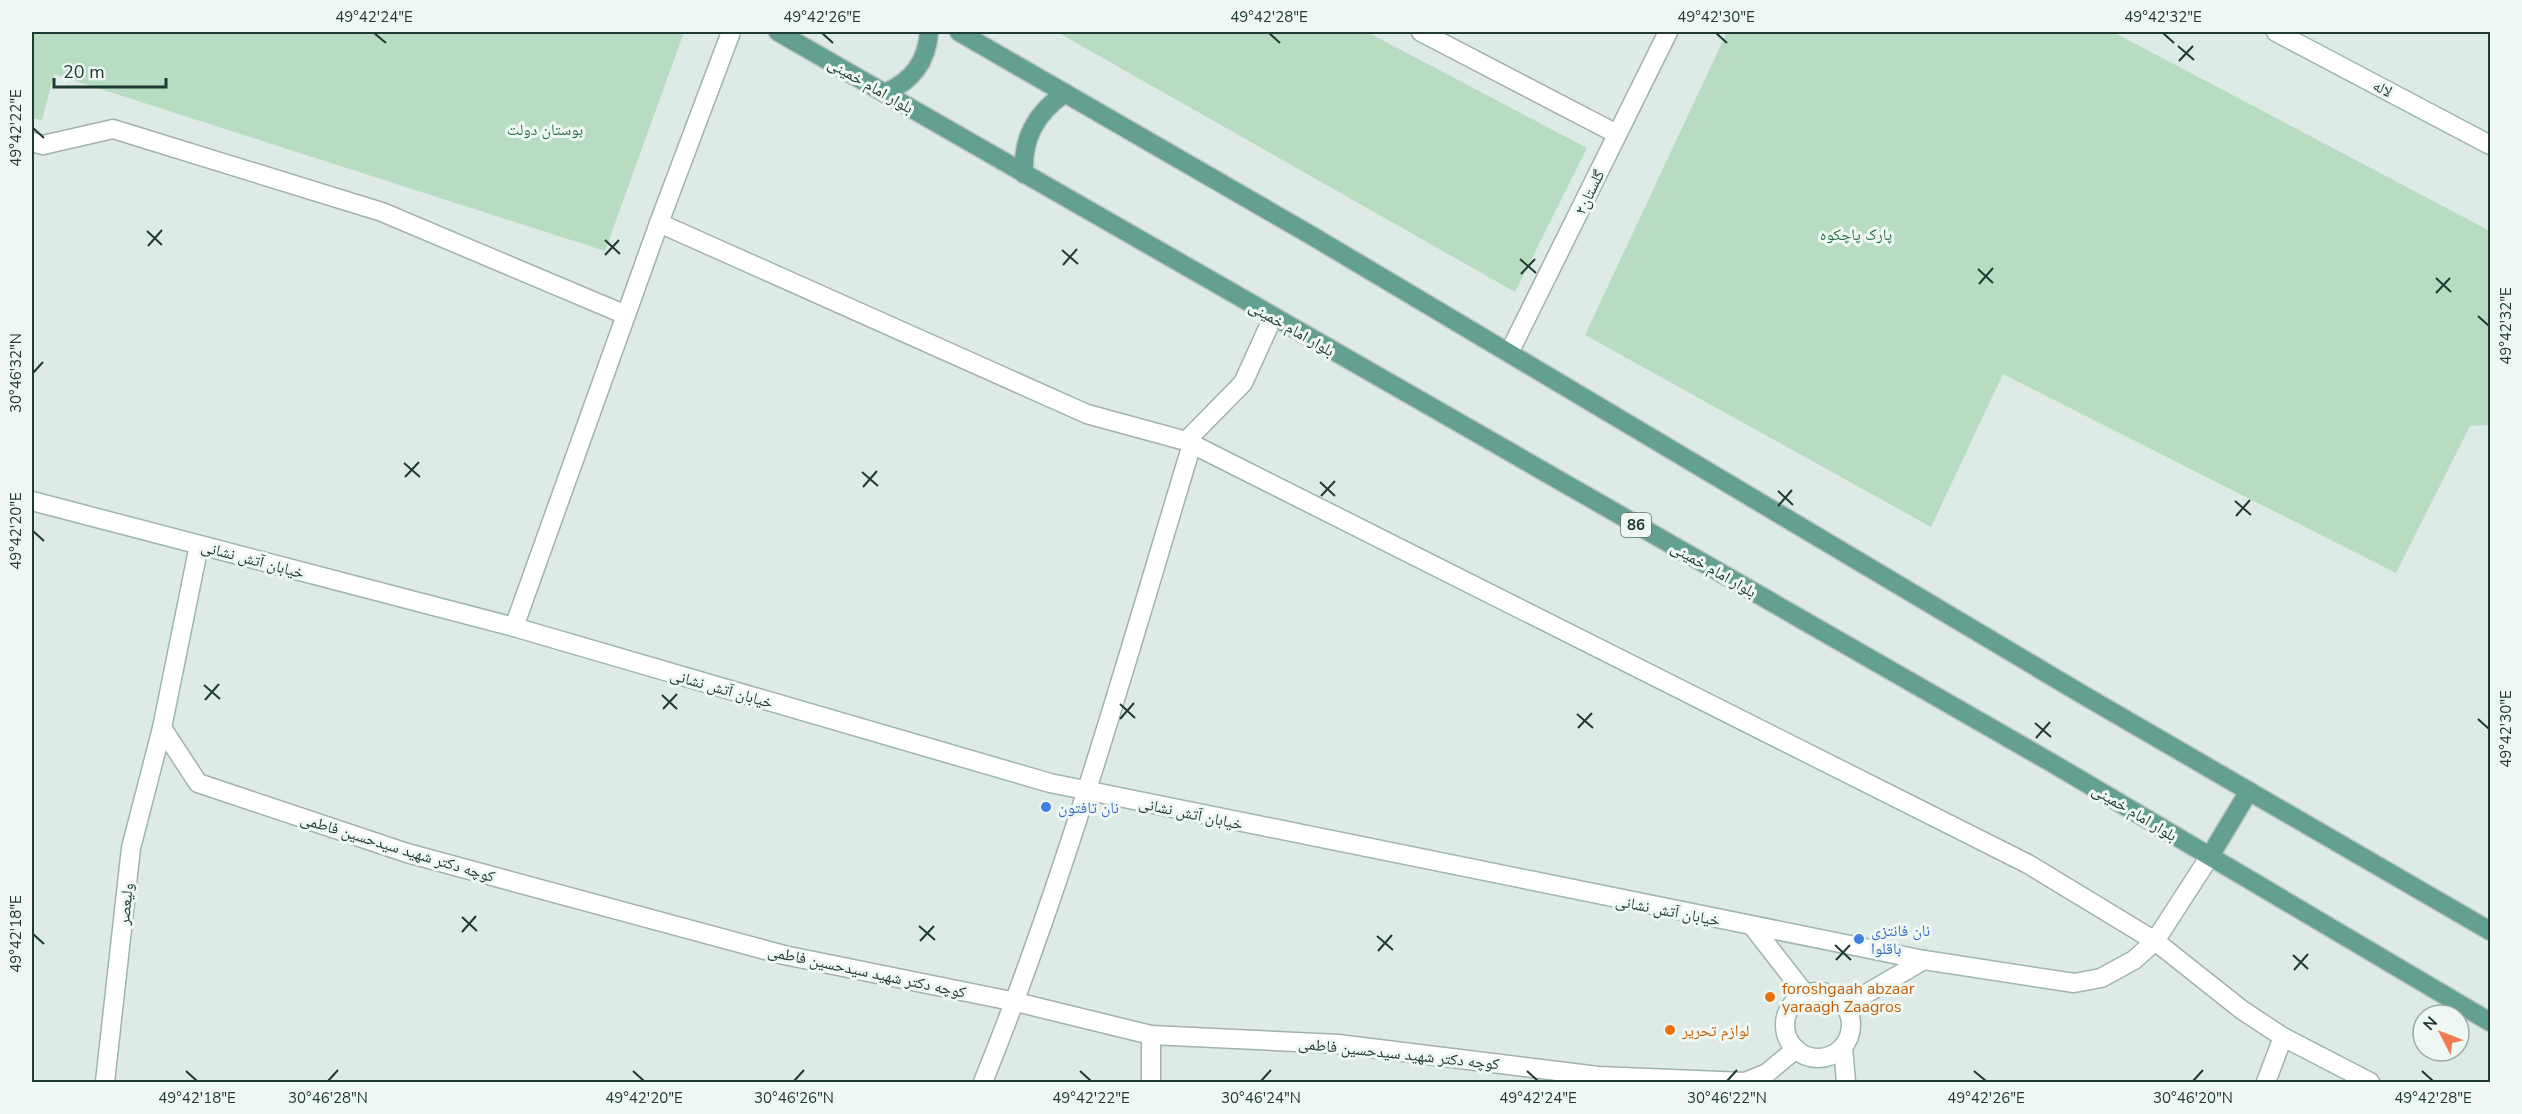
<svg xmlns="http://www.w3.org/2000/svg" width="2522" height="1114" font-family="'Nunito Sans','Noto Naskh Arabic',sans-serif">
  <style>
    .green { fill: #b7dcc1 }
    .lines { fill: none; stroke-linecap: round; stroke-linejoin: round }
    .street-casing { stroke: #a1b2ac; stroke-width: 21 }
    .secondary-casing { stroke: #9eb6ad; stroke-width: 21 }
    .primary-casing { stroke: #bcc4c2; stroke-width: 21 }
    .street { stroke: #fff; stroke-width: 18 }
    .secondary { stroke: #fff; stroke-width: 18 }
    .primary { stroke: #63a091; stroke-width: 18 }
    .ticks { fill: none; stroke: #203a33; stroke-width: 2 }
    .shop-dot { fill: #3f7fe0; stroke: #eff7f3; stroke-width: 2 }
    .food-dot { fill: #e8710a; stroke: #eff7f3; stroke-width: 2 }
    .labels { text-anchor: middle; stroke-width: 6; stroke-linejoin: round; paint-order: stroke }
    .shield { fill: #eff7f3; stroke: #5e736d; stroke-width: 1.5 }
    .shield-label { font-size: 15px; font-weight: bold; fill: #203a33 }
    .street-label { font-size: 16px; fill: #203a33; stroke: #eff7f3 }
    .park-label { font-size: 16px; fill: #2a7046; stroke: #eff7f3 }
    .shop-label { font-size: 16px; fill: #366cbe; stroke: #eff7f3; text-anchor: start }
    .food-label { font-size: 16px; fill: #c56008; stroke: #eff7f3; text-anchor: start }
    .neatline { fill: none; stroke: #203a33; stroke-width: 2 }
    .ticks-label { font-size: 15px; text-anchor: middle; fill: #203a33 }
  </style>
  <rect width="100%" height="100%" fill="#deeae5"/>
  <g class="green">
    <path d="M32,32H684L605,251L54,74L42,120L32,118Z"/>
    <path d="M1057,32H1367L1587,148L1515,292Z"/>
    <path d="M1727,32H2113L2490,231V425L2470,426L2396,573L2003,374L1931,527L1585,335Z"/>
  </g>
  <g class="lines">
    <defs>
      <g id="street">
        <path d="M1421,32L1617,134"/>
        <path d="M32,142L43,145L113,129L382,212L626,315"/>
        <path d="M659,223L1087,414L1186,441L1243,383L1273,317"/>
        <path d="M1509,353L1668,32"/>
        <path d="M1186,441L2028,864L2155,941L2242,1010L2283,1037L2370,1082"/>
        <path d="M514,627L659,223L731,32"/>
        <path d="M162,728L198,783L407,853L784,955L1016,1002L1151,1035L1338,1044L1598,1076L1745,1082L1767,1073L1796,1049"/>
        <path d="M1151,1035V1082"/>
        <path d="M983,1082C1067,875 1127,658 1192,444"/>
        <path d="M2266,1082L2283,1037"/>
      </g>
      <g id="secondary">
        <path d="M2276,32L2490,145"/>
        <path d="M32,501L514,627L1050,783L1924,960L2074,983L2101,978L2134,960L2155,941L2210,856"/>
        <path d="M1753,927L1806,995"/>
        <circle cx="1818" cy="1025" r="33"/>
        <path d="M1845,1006L1924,960"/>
        <path d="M1843,1047L1846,1082"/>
        <path d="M105,1082L131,848L162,728L199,545"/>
      </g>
      <g id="primary">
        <path d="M778,32L2052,763L2490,1022"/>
        <path d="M959,32L1314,237L2085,696L2490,931"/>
        <path d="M885,93C912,81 927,62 929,32"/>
        <path d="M1024,174C1022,138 1036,113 1065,93"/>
        <path d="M2210,856L2249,791"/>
      </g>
    </defs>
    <use href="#street" class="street-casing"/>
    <use href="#secondary" class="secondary-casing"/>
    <use href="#primary" class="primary-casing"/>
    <use href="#street" class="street"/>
    <use href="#secondary" class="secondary"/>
    <use href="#primary" class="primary"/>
  </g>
  <path class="ticks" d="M374,33L386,43M822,33L833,43M1269,33L1280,43M1716,33L1727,43M2163,33L2174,43M2178,46L2194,60M2179,61L2193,46M33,128L44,138M147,231L162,245M605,240L620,254M148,246L162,230M1062,250L1078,264M605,255L619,240M1520,259L1536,273M1063,265L1077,249M1978,269L1993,283M1521,274L1535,259M2436,278L2451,292M1979,284L1993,268M2436,293L2450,278M2478,316L2489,326M33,373L43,362M404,463L420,477M862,472L878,486M405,477L419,462M1320,482L1335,496M863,487L877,471M1778,491L1793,505M1321,496L1335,481M2235,501L2251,515M1778,506L1792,490M2236,516L2250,500M33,531L44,541M204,685L220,699M662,695L677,709M205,700L219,684M1120,704L1135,718M663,709L677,694M1577,714L1593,728M1120,719L1134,703M2478,719L2489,729M2035,723L2051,737M1578,728L1592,713M2036,738L2050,722M462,917L477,931M919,926L935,940M462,932L476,916M33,934L44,944M1377,936L1393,950M920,941L934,926M1835,945L1851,960M1378,951L1392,935M2293,955L2308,969M1836,960L1850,945M2294,970L2308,954M186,1071L197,1081M633,1071L644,1081M1080,1071L1091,1081M1527,1071L1538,1081M1974,1071L1986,1081M2422,1071L2433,1081M328,1081L338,1070M794,1081L804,1070M1261,1081L1271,1070M1727,1081L1737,1070M2193,1081L2203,1070"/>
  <g class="shop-dot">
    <circle cx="1046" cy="807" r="6"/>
    <circle cx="1859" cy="939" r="6"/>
  </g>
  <g class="food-dot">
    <circle cx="1770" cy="997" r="6"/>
    <circle cx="1670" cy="1030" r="6"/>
  </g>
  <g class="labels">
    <rect class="shield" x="1621" y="513" width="30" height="24" rx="4.5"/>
    <g class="shield-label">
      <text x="1636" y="530">86</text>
    </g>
    <g class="street-label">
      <text transform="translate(871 85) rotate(30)" y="6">بلوار امام خمینی</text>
      <text transform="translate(2383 88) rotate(28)" y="6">لاله</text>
      <text transform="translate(1589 192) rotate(-64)" y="6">گلستان۲</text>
      <text transform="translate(1292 328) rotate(30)" y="6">بلوار امام خمینی</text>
      <text transform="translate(253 559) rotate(15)" y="6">خیابان آتش نشانی</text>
      <text transform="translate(1714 569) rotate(30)" y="6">بلوار امام خمینی</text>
      <text transform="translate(722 688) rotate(16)" y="6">خیابان آتش نشانی</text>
      <text transform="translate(2135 812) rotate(31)" y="6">بلوار امام خمینی</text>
      <text transform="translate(1191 813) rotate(12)" y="6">خیابان آتش نشانی</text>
      <text transform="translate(398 847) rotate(17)" y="6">کوچه دکتر شهید سیدحسین فاطمی</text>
      <text transform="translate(125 904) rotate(-84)" y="6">ولیعصر</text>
      <text transform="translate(1668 910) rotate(11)" y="6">خیابان آتش نشانی</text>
      <text transform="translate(867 971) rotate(12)" y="6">کوچه دکتر شهید سیدحسین فاطمی</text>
      <text transform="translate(1399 1053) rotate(6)" y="6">کوچه دکتر شهید سیدحسین فاطمی</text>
    </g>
    <g class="park-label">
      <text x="545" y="135">بوستان دولت</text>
      <text x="1856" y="240">پارک پاچکوه</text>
    </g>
    <g class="shop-label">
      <text x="1058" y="813">نان تافتون</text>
      <text x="1871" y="936">نان فانتزی<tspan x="1871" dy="18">باقلوا</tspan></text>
    </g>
    <g class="food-label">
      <text x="1782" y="994">foroshgaah abzaar<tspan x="1782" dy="18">yaraagh Zaagros</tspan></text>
      <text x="1682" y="1036">لوازم تحریر</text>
    </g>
  </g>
  <rect width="2522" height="1114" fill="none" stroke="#eff7f3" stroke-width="66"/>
  <g transform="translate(2441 1033) rotate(312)"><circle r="28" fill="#eff7f3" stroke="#9caba6" stroke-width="1.5"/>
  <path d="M0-4.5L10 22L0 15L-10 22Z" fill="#f27d54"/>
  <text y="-9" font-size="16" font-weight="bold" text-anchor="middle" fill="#203a33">N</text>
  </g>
  <path d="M54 78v9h112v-9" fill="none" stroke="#203a33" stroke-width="3"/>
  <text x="63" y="78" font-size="18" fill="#203a33" stroke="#eff7f3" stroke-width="4.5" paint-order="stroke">20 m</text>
  <rect x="33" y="33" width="2456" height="1048" class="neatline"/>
  <g class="ticks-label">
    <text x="374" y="22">49°42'24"E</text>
    <text x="822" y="22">49°42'26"E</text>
    <text x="1269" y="22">49°42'28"E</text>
    <text x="1716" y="22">49°42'30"E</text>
    <text x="2163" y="22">49°42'32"E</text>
    <text transform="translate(16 128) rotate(-90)" y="5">49°42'22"E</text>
    <text transform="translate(2506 326) rotate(-90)" y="5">49°42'32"E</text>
    <text transform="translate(16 373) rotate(-90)" y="5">30°46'32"N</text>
    <text transform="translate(16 531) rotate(-90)" y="5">49°42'20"E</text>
    <text transform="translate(2506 729) rotate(-90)" y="5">49°42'30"E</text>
    <text transform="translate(16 934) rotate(-90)" y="5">49°42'18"E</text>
    <text x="197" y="1103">49°42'18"E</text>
    <text x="328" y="1103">30°46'28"N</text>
    <text x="644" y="1103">49°42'20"E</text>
    <text x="794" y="1103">30°46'26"N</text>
    <text x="1091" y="1103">49°42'22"E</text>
    <text x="1261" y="1103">30°46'24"N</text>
    <text x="1538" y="1103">49°42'24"E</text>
    <text x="1727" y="1103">30°46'22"N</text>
    <text x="1986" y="1103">49°42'26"E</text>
    <text x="2193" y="1103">30°46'20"N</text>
    <text x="2433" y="1103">49°42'28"E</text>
  </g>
</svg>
